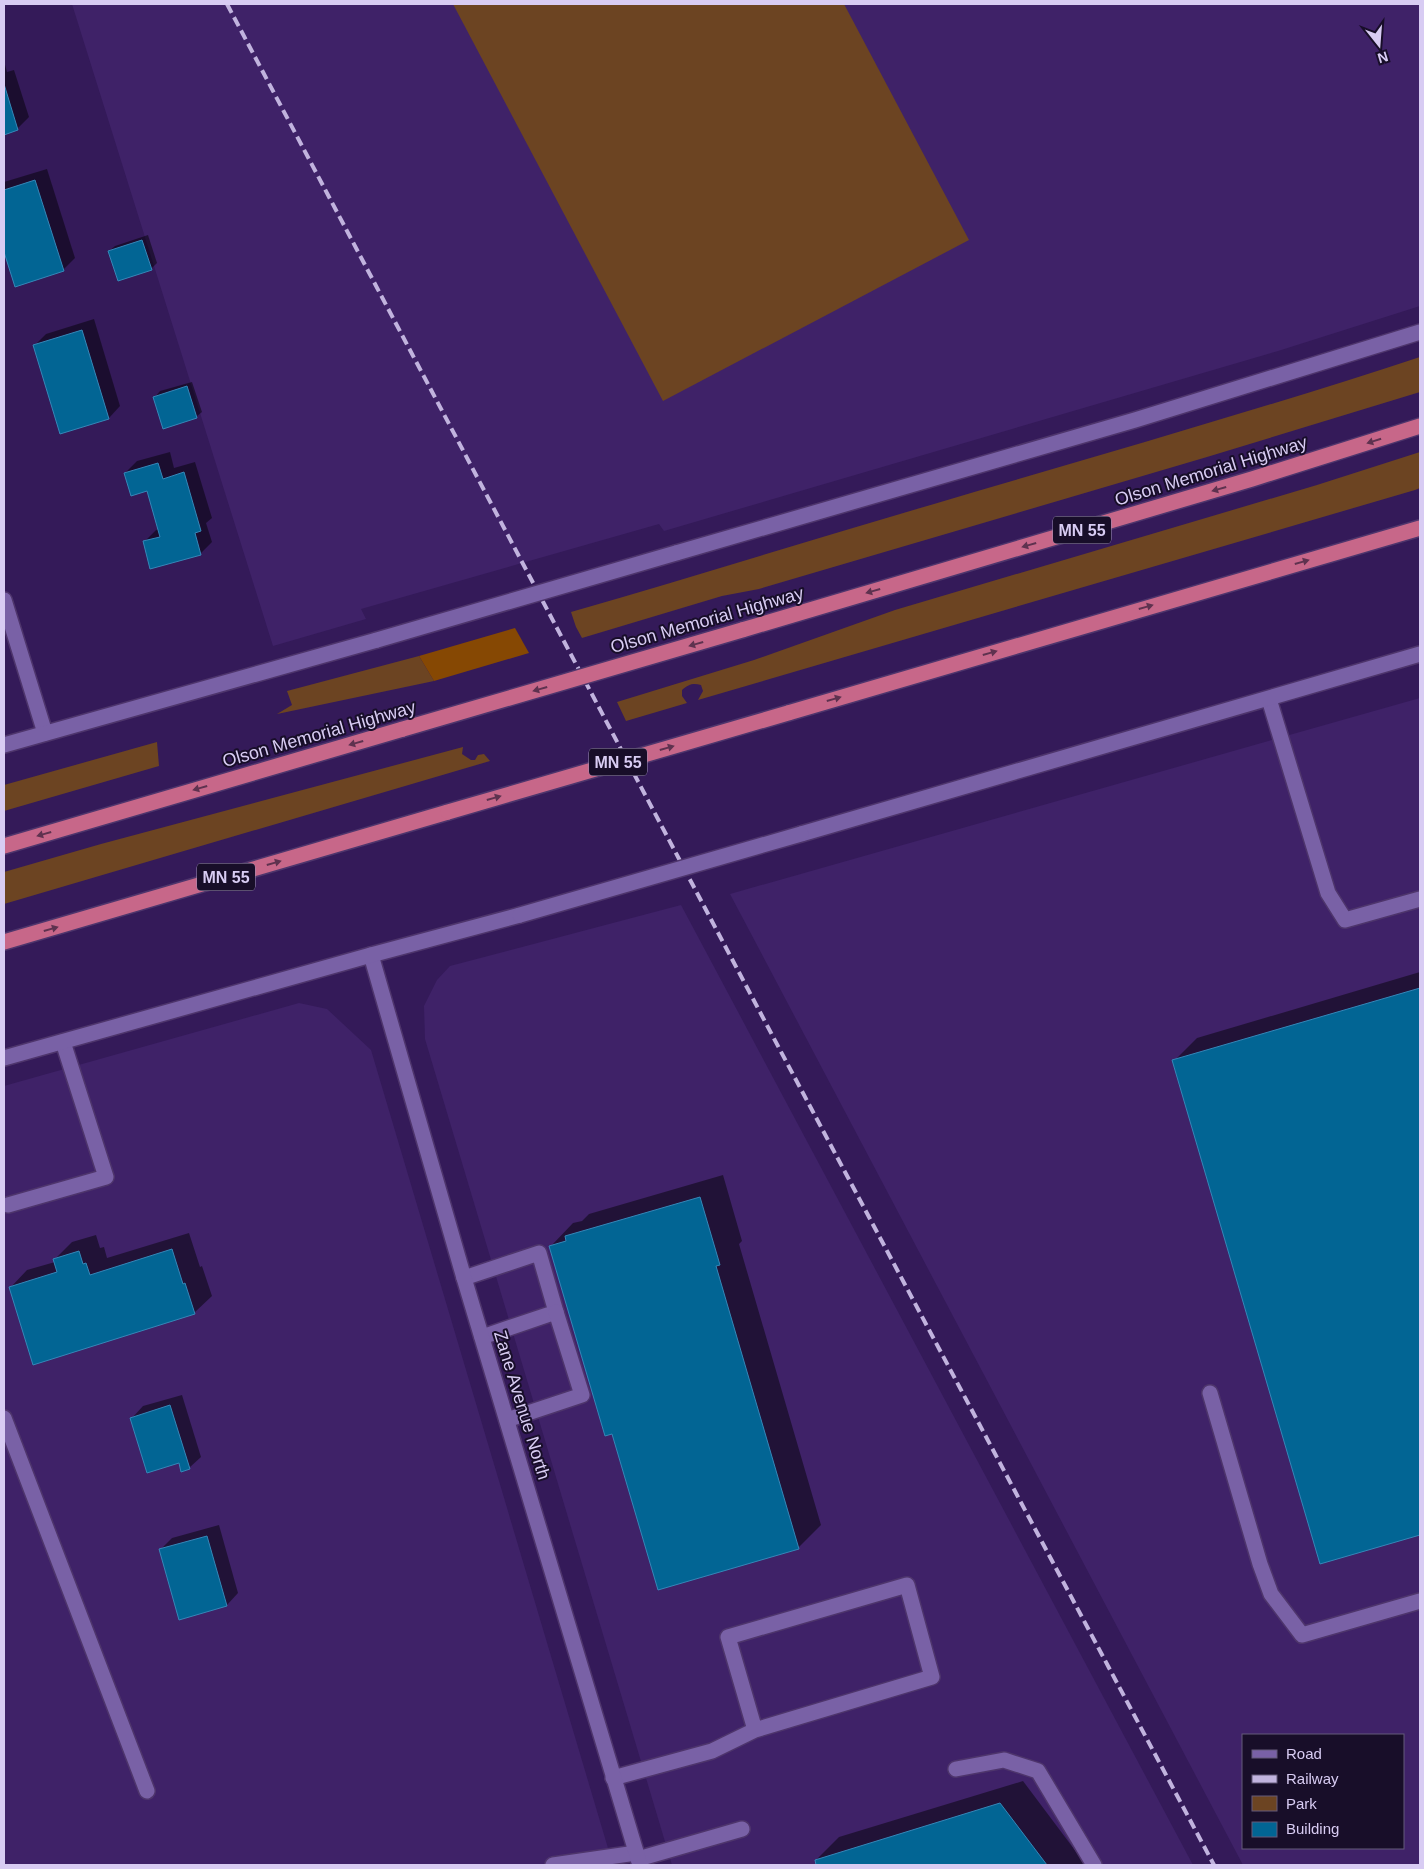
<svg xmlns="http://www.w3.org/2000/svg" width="1424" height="1869" font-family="Arial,sans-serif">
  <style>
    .built { fill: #3f2268; fill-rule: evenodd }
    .green { fill: #6c4422 }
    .forest { fill: #864803 }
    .shadow { fill: #0007 }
    .building { fill: #026594; stroke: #3687b8 }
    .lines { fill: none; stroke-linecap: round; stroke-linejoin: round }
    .lane-casing { stroke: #4e356c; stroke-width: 18 }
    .street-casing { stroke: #4e356c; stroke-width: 18 }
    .secondary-casing { stroke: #4e356c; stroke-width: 18 }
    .highway-casing { stroke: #4e356c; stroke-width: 18 }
    .lane { stroke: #7961a6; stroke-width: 15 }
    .street { stroke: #7961a6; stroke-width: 15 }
    .secondary { stroke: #7961a6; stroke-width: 15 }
    .highway { stroke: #c76789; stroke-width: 15 }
    .rail { stroke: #c1b3de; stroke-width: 4; stroke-dasharray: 10 5; stroke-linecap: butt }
    .secondary-bridge-casing { stroke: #4e356c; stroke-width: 18; stroke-linecap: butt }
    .highway-bridge-casing { stroke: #4e356c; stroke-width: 18; stroke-linecap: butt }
    .secondary-bridge { stroke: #7961a6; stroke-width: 15 }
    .highway-bridge { stroke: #c76789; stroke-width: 15 }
    .oneway { fill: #5e324f }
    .labels { text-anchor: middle; stroke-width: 4; stroke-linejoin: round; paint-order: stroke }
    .shield { fill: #180e29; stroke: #9e93b6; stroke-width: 1 }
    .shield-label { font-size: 16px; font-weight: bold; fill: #d8ccf3 }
    .street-label { font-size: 18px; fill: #d8ccf3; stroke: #180e29 }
  </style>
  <rect width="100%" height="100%" fill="#341a59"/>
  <g class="built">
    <path d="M72,4H1420V306L1278,351L664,531L659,524L361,609L366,619L273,646Z"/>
    <path d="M1420,698V1865H1243L730,894ZM1243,1735H1403V1848H1243Z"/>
    <path d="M681,905L1193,1865H672L425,1039L424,1006L437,980L450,966Z"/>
    <path d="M299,1003L327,1009L371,1050L613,1865H4V1086Z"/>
  </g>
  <g class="green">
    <path d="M453,4H844L969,240L663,401Z"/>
    <path d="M1420,357V392L1207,457L759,589L722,596L582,638L576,627L571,612C693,577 813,539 934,504C1096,456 1259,410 1420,357Z"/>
    <path d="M1420,452V488L1415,490L698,700L703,691L701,685C693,683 689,684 682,690V696L687,703L626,721L617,702L754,660L895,610L1317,485Z"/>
    <path d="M419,656L434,681L277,714L292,705L287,691Z"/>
    <path d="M157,742L159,766L4,811V785Z"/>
    <path d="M463,747L462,754L471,760H475L478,755L484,754L490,761L4,904V872L101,844Z"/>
  </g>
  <path class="forest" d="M515,628L529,653L434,681L419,656Z"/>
  <g class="shadow">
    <path d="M4,61L7,72L14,70L29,117L17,129L4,133Z"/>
    <path d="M47,169L75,258L63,270L15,285L4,248V182Z"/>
    <path d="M148,235L157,263L151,269L109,251L115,246Z"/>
    <path d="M94,319L120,406L109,418L34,346L46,334Z"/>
    <path d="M192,382L202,412L196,417L155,397L160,391Z"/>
    <path d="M170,452L174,468L195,462L212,518L206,523L212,542L200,554L144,542L156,530L159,529L148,490L125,473L137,461Z"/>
    <path d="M1420,972V1533L1321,1562L1174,1061L1197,1038Z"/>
    <path d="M723,1175L742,1241L739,1244L821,1525L798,1548L613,1432L551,1246L573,1223L582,1221L589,1214Z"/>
    <path d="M189,1233L200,1267L202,1266L212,1296L194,1313L10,1288L27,1270L55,1262L54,1260L72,1242L96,1235L100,1248L104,1247L107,1258Z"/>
    <path d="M182,1395L201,1457L189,1468L132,1418L143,1406Z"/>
    <path d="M219,1525L238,1593L227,1605L160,1550L172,1538Z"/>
    <path d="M1023,1781L1086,1865H818L816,1860L839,1837Z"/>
  </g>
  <g class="building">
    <path d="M4,84L18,130L4,135Z"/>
    <path d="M35,180L64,271L15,287L4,252V190Z"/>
    <path d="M142,240L152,270L118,281L108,251Z"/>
    <path d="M82,330L109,419L60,434L33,345Z"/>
    <path d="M187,386L197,418L163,429L153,397Z"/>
    <path d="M158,463L163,479L184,472L201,531L195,533L201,555L150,569L143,541L160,537L147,491L131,496L124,473Z"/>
    <path d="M1420,988V1535L1320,1564L1172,1060Z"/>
    <path d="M700,1197L720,1265L716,1266L799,1549L658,1590L612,1434L605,1436L549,1246L566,1241L565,1236Z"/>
    <path d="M172,1249L183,1284L185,1283L195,1314L33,1365L9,1287L57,1272L53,1259L79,1251L83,1264L86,1263L90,1275Z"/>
    <path d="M170,1405L190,1469L181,1472L179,1463L147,1473L130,1418Z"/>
    <path d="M207,1536L227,1606L179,1620L159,1549Z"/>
    <path d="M1000,1803L1047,1865H816L815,1860Z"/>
  </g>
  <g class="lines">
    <defs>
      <g id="lane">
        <path d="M1269,699L1328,893L1345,920L1420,899"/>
        <path d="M8,1205L106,1177L63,1042"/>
        <path d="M464,1278L539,1253L556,1312L482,1337"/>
        <path d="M1210,1393L1260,1564L1271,1594L1302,1635L1420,1601"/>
        <path d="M4,1418L147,1791"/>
        <path d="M507,1420L582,1395L556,1312"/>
        <path d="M956,1769L1004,1760L1038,1771L1094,1865"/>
        <path d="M613,1778L712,1751L755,1730L932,1677L907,1585L728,1637L755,1730"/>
        <path d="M638,1859L742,1829"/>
        <path d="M553,1865L636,1853"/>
      </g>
      <path id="street" d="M4,600L45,733"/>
      <g id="secondary">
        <path d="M676,553L1135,420L1420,332"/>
        <path d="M4,745L377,640"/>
        <path d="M801,834L1420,654"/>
        <path d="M371,955L464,1278L640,1865"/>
        <path d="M4,1058L371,955L520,915"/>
      </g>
      <g id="highway">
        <path d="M742,630L1252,479L1420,426"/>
        <path d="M788,713L1420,528"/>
        <path d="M4,846L403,729"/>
        <path d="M4,942L448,812"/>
      </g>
    </defs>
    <use href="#lane" class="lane-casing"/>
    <use href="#street" class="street-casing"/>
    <use href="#secondary" class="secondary-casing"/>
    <use href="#highway" class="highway-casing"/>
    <use href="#lane" class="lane"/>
    <use href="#street" class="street"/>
    <use href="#secondary" class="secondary"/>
    <use href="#highway" class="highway"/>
    <path class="rail" d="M227,4L779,1048L1214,1865"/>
    <defs>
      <g id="secondary-bridge">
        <path d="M377,640L676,553"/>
        <path d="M520,915L801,834"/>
      </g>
      <g id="highway-bridge">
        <path d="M403,729L742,630"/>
        <path d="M448,812L788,713"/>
      </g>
    </defs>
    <use href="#secondary-bridge" class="secondary-bridge-casing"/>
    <use href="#highway-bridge" class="highway-bridge-casing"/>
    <use href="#secondary-bridge" class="secondary-bridge"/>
    <use href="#highway-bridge" class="highway-bridge"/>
  </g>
  <defs><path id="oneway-solid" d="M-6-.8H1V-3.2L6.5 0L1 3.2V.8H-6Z" transform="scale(1.25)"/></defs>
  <g class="oneway">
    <use href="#oneway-solid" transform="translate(1374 441) rotate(162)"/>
    <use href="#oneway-solid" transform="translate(1219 489) rotate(164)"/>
    <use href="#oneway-solid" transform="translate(1029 545) rotate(164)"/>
    <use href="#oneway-solid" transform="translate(1302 562) rotate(-16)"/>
    <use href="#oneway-solid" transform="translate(873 591) rotate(164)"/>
    <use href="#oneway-solid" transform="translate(1146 607) rotate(-16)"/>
    <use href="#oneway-solid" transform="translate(696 644) rotate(164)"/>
    <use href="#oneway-solid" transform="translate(990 653) rotate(-16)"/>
    <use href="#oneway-solid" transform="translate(540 689) rotate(164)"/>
    <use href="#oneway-solid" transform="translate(834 699) rotate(-16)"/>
    <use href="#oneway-solid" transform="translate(356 743) rotate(164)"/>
    <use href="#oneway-solid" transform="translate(667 748) rotate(-16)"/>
    <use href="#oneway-solid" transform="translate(200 788) rotate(164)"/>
    <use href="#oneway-solid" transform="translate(494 798) rotate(-16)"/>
    <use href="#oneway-solid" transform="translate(44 834) rotate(164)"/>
    <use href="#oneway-solid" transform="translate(274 863) rotate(-16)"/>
    <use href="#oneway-solid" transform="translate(51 929) rotate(-16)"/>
  </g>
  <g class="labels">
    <g class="shield">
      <rect x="1053" y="516.5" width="58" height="27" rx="4"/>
      <rect x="589" y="748.5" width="58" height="27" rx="4"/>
      <rect x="197" y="863.5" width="58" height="27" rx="4"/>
    </g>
    <g class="shield-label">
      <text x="1082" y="536">MN 55</text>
      <text x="618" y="768">MN 55</text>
      <text x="226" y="883">MN 55</text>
    </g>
    <g class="street-label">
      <text transform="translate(1211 471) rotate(-17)" y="6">Olson Memorial Highway</text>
      <text transform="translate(707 620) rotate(-16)" y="6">Olson Memorial Highway</text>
      <text transform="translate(319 734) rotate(-16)" y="6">Olson Memorial Highway</text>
      <text transform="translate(522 1405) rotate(73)" y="6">Zane Avenue North</text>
    </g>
  </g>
  <rect width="1424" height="1869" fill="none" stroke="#d8ccf3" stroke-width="10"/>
  <rect x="1242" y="1734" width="162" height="115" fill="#180e29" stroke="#655a7a"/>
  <rect x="1252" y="1750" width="25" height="8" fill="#7961a6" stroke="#655a7a"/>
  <text x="1286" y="1759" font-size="15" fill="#d8ccf3">Road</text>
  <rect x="1252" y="1775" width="25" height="8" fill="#c1b3de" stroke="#655a7a"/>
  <text x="1286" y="1784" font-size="15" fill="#d8ccf3">Railway</text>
  <rect x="1252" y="1796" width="25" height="15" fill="#6c4422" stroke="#655a7a"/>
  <text x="1286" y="1809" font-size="15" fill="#d8ccf3">Park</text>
  <rect x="1252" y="1822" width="25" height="15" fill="#026594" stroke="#655a7a"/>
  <text x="1286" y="1834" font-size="15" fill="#d8ccf3">Building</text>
  <g transform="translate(1379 45) rotate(163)" stroke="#180e29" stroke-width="4" paint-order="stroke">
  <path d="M0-4L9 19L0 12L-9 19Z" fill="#d8ccf3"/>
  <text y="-8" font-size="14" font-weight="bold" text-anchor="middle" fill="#d8ccf3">N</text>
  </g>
</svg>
